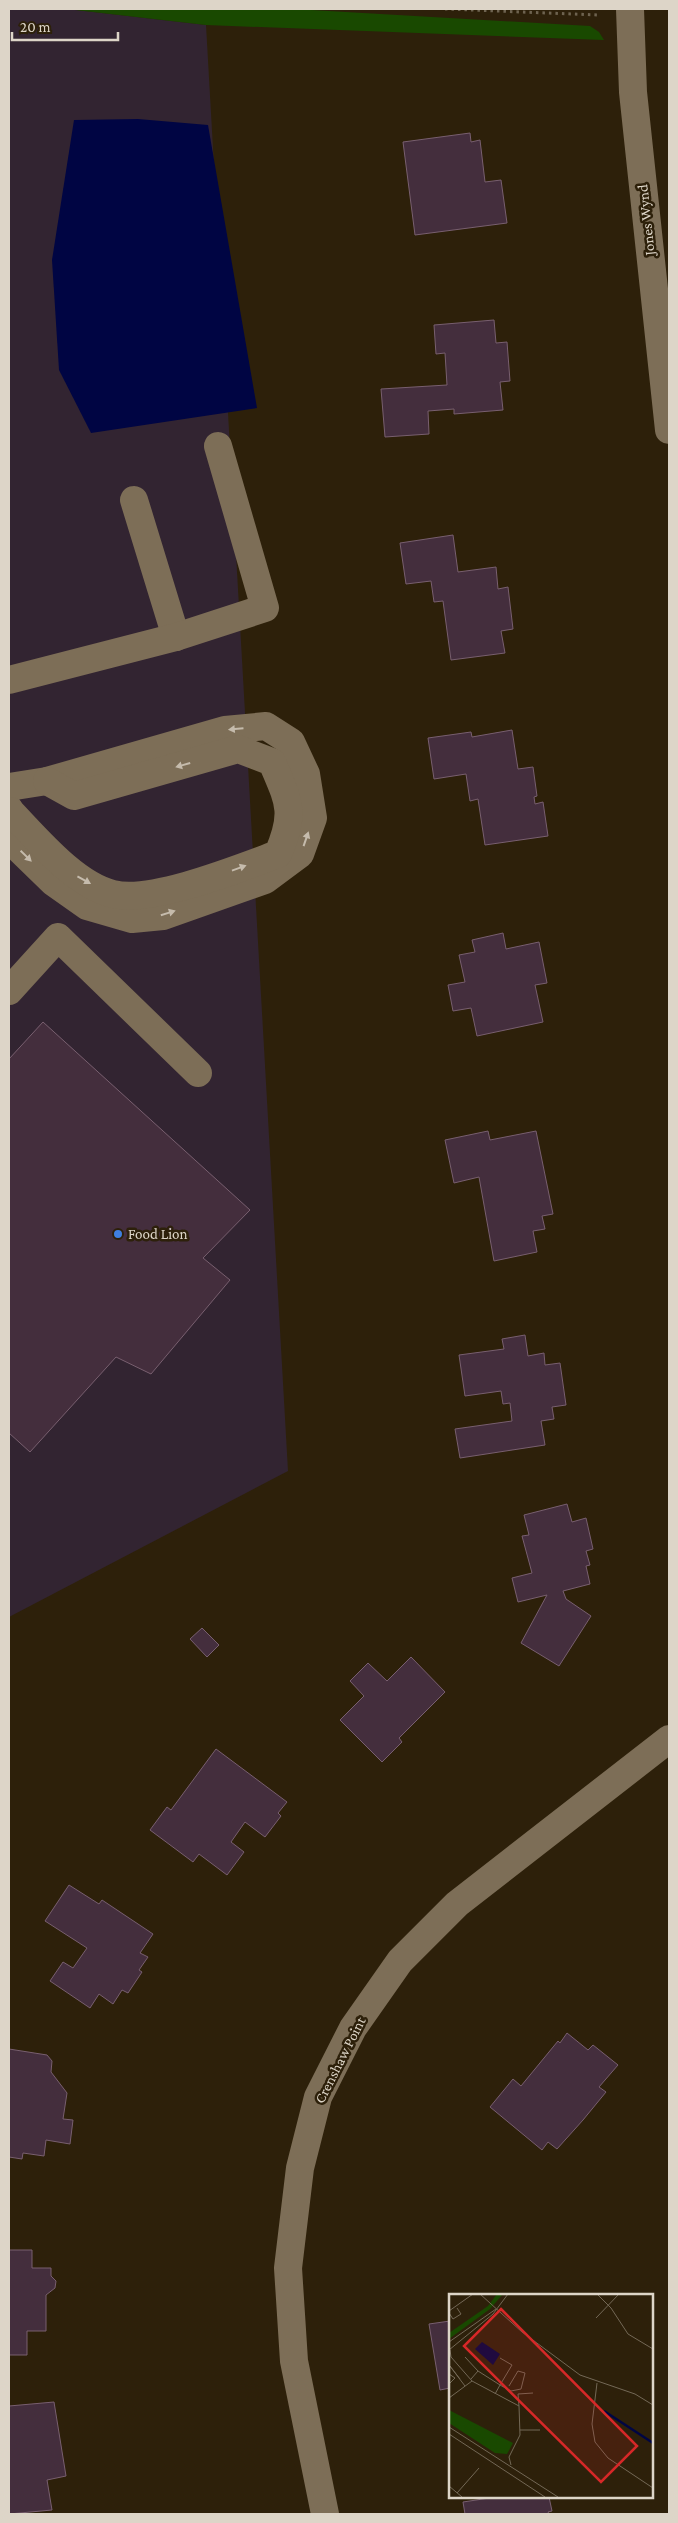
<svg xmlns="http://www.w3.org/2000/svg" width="678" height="2523" font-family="'Crimson Pro',serif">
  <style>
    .commercial { fill: #322431 }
    .green { fill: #194900 }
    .water { fill: #000543 }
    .building { fill: #442e3d; stroke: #785f6f }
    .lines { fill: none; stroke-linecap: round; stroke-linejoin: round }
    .path { stroke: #6e6350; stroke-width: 3; stroke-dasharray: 2.5 4; stroke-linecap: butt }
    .minor { stroke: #7d6e57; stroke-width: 28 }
    .oneway { fill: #c5bbac }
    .shop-dot { fill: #3f7fe0; stroke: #2d200a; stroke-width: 2 }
    .labels { text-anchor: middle; stroke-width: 5; stroke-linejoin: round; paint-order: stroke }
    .street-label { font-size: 15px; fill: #ddd5c8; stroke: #2d200a }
    .poi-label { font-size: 15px; fill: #ddd5c8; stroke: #2d200a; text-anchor: start }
    .inset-river { fill: none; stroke: #000543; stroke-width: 2.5 }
    .inset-road { fill: none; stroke: #736856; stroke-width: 1 }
    .view { fill: #d62828; fill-opacity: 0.15; stroke: #d62828; stroke-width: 2.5 }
    .inset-edge { fill: none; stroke: #ddd5c8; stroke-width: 2.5 }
  </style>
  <rect width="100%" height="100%" fill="#2d200a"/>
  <path class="commercial" d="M9,9H67L206,25L288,1471L9,1617Z"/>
  <path class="green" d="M67,9H294L590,26L599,32L604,40L206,25Z"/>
  <path class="water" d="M138,119L208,125L257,408L91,433L59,370L52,260L74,120Z"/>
  <g class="building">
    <path d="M470,133L471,142L480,140L485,182L501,180L507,223L415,235L403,142Z"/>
    <path d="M494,320L496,343L507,342L510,381L500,382L503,410L454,414V409L428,411L429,434L385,437L381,389L447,385L445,353L436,354L434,325Z"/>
    <path d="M453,535L458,572L496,567L498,589L508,587L513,629L501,631L505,653L451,660L443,601L434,602L431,581L406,584L400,543Z"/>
    <path d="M512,730L518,769L533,767L537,796L534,797L535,804L543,802L548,836L485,845L478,799L470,801L466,774L434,779L428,738L471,732L472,737Z"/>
    <path d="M503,933L506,949L539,942L547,983L535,985L543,1022L477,1036L471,1008L453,1011L448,985L465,982L459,955L475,952L472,940Z"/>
    <path d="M43,1022L250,1210L203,1258L230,1280L151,1374L116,1357L30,1452L9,1433V1059Z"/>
    <path d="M488,1131L490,1140L536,1131L553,1214L542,1216L545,1229L533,1231L537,1252L494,1261L479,1177L454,1183L445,1140Z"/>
    <path d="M525,1335L528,1356L544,1353L545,1365L560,1363L566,1405L552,1407L554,1419L541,1421L545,1445L460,1458L455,1429L512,1421L510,1403L503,1404L501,1391L465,1396L459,1355L504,1349L502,1339Z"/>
    <path d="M567,1504L572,1522L586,1518L593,1549L586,1551L590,1565L586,1566L590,1584L563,1591L566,1599L591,1616L559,1666L521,1643L547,1595L518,1602L512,1578L532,1573L522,1536L529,1535L524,1515Z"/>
    <path d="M202,1628L219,1645L207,1657L190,1639Z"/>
    <path d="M411,1657L445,1692L399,1738L402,1742L382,1762L340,1720L364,1696L350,1681L368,1663L387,1681Z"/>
    <path d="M216,1749L287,1802L278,1813L281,1816L265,1837L245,1822L231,1842L244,1852L227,1875L199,1854L193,1862L150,1830L167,1807L171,1810Z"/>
    <path d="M69,1885L99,1904L102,1900L153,1934L140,1953L148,1957L139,1970L142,1972L128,1993L122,1990L113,2004L99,1994L90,2008L50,1981L63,1962L73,1968L87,1948L45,1921Z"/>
    <path d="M567,2033L588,2050L593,2045L618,2065L599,2087L606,2092L583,2120L557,2149L548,2142L542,2150L490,2107L513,2079L521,2086L558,2041L560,2043Z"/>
    <path d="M9,2049L47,2055L52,2061L51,2072L67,2093L63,2119L73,2120L70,2144L46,2140L44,2156L23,2153L22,2159L9,2157Z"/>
    <path d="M9,2250H32V2268H51V2276L56,2281L55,2288L46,2295V2331H27V2355H9Z"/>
    <path d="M450,2321V2388L440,2390L429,2324Z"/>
    <path d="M54,2402L66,2476L47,2480L52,2510L9,2514V2406Z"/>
    <path d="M496,2497H549L552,2511L548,2512L549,2514H465L463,2502Z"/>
  </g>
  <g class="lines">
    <path class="path" d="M445,9L599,15"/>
    <g class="minor">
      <path d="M630,9L633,92L669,430"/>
      <path d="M134,500L176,637"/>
      <path d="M9,680L176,637L265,608L218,446"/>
      <path d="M9,787L47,781L225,730L266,726L291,742L306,774L313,818L300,854L265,880L163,916L132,919L87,906L53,882L17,847L9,809"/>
      <path d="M10,811C37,839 75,885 113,894C151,904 240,868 278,854C296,812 289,802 272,762L238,749L74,796L47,781"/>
      <path d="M9,991L58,937L198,1073"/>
      <path d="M325,2514L294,2361L288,2268L300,2168L318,2097L353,2028L400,1961L457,1904L669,1739"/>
    </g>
  </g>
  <defs><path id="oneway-solid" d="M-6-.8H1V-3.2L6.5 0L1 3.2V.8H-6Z" transform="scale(1.25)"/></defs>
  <g class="oneway">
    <use href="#oneway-solid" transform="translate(236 729) rotate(175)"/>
    <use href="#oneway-solid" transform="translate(183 765) rotate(164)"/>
    <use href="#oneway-solid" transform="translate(306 839) rotate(-71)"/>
    <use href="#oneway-solid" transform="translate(26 856) rotate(44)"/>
    <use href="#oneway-solid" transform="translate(239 868) rotate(-20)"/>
    <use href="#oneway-solid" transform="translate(84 880) rotate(29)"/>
    <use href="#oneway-solid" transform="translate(168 913) rotate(-17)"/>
  </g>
  <circle class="shop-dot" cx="118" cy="1234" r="5"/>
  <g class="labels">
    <g class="street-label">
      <text transform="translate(646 220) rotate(-96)" y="5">Jones Wynd</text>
      <text transform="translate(340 2060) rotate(-63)" y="5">Crenshaw Point</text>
    </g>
    <g class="poi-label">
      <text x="128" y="1239">Food Lion</text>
    </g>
  </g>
  <g transform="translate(449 2294)">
    <rect width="204" height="204" fill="#2d200a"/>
    <path d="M48,0H54L41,15L0,45V39L39,12ZM0,116L64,149L58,160L46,159L0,129Z" fill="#194900"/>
    <path d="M33,48L51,60L44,71L26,55Z" fill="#000543"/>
    <path class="inset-river" d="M155,117L204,149"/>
    <path class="inset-road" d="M31,0L73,38L131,81L186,100L204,111M148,0L162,14L179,40L204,55M0,17L24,0M0,19L4,25L12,20L8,14M147,24L170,0M0,48L47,15M0,56L44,20L59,0M1,56L2,63L23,87L70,112L71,141L60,163L62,171M16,63L29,77L22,85M0,71L16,92M1,72L11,85M29,77L51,91L63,71L51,64M0,80L6,84L0,90M148,89L143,130L146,148L159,164L204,194M46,100L51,91L62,97L72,95L76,79L69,77L60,92M0,104L23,87M70,112L69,100L84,99M0,133L109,203M71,136H91M0,140L96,203M0,192L13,203M8,199L30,174"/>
    <path class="view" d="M52,15L188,152L152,188L15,52Z"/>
    <rect width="204" height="204" class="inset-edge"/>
  </g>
  <rect width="678" height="2523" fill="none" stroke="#ddd5c8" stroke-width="20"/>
  <path d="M12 32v8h106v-8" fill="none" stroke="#ddd5c8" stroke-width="2.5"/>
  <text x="20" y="32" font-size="15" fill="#ddd5c8" stroke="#2d200a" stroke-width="4" paint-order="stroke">20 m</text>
</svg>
